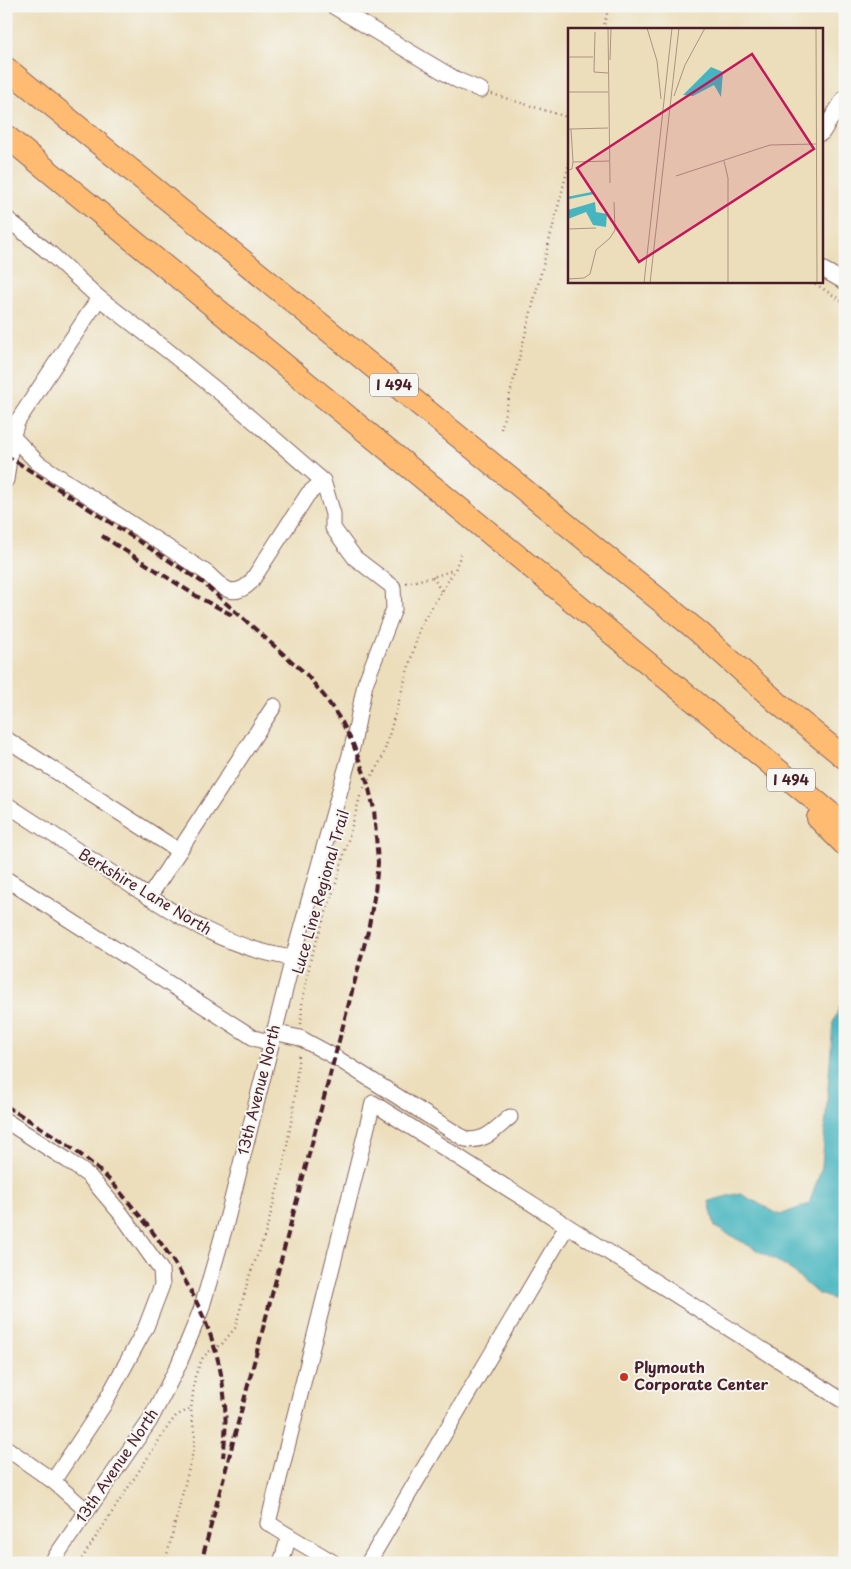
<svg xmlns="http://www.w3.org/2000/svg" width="851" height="1569" font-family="'Playpen Sans',sans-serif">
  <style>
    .water { fill: #46b5bf; stroke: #486a75 }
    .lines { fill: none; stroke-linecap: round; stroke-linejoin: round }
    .minor-casing { stroke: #83625d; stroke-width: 17 }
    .highway-casing { stroke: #83625d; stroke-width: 24 }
    .path { stroke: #83625d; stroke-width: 2.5; stroke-dasharray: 1 4; stroke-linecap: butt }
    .minor { stroke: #fff; stroke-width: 15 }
    .highway { stroke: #ffbb71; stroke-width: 22 }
    .rail { stroke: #4a1f2b; stroke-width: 4; stroke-dasharray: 8 4; stroke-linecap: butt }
    .poi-dot { fill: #c8321e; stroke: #f6f6f2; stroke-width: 2 }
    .labels { text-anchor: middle; stroke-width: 4; stroke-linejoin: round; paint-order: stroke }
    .shield { fill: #f6f6f2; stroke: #7e6067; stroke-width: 1 }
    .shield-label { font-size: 14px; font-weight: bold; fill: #4a1f2b }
    .street-label { font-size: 15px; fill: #4a1f2b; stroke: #f6f6f2 }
    .poi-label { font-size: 15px; font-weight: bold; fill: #4a1f2b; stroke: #f6f6f2; text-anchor: start }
    .inset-river { fill: none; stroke: #46b5bf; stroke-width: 2.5 }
    .inset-road { fill: none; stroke: #ab9281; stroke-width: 1 }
    .view { fill: #c2185b; fill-opacity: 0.15; stroke: #c2185b; stroke-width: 2.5 }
    .inset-edge { fill: none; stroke: #4a1f2b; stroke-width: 2.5 }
  </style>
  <rect width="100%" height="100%" fill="#f6f6f2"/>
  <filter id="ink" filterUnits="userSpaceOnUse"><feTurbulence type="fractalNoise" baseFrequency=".02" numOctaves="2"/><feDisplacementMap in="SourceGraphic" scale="10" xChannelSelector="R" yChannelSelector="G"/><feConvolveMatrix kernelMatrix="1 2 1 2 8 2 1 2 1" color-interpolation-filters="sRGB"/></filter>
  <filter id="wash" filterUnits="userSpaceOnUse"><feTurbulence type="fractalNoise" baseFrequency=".0096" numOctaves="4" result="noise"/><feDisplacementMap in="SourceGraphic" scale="20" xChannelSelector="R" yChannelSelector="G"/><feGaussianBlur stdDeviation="1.12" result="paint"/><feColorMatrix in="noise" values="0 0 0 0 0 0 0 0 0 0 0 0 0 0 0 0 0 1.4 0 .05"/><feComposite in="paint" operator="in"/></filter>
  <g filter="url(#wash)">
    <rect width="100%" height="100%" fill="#ecdebb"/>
    <path class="water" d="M845,994V1306L836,1300L818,1294L786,1266L715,1227L709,1201L739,1193L780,1215L809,1204L822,1167L833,1023Z"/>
  </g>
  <g filter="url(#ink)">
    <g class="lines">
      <defs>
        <g id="minor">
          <path d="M333,6L457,80L481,90"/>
          <path d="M822,133L845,97"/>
          <path d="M6,218L51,254L99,298L17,422L12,438L6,480"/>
          <path d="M822,269L845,282"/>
          <path d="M6,430L38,463L207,573C221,587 233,600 251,582L308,494L323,481"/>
          <path d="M6,739L179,851"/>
          <path d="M6,804C44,829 81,853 118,877C175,914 224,948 293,958"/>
          <path d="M6,879L254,1038L271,1043"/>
          <path d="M149,897L274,706"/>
          <path d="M273,1032L300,1038L335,1057L465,1139C485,1143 495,1129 510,1117"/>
          <path d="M6,1121L67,1160L89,1176L122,1215L161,1270L162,1285L146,1327L103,1406L53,1481"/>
          <path d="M6,1448L53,1481L87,1511"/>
          <path d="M289,1536L334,1563"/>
          <path d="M51,1563L149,1422L178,1366L201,1310L225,1227L293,958L353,744L365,684L394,609L393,587L355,558L333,528V514L323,481L240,409L167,350L99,298"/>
          <path d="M281,1563L289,1536L268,1523L373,1103L845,1402"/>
          <path d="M368,1563L567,1226"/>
        </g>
        <g id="highway">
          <path d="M6,68L700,633L779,704L845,758"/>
          <path d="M6,136L845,825"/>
          <path d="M818,818L845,845"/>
        </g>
      </defs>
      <use href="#minor" class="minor-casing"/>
      <use href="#highway" class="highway-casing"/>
      <g class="path">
        <path d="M603,29L609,6"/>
        <path d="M492,94L570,118"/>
        <path d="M811,281L845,303"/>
        <path d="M501,429L570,160"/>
        <path d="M433,577L441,591"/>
        <path d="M406,583L433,577L453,570"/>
        <path d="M301,1024L302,1004L311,957L336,883L360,797L367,781L374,773L383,756L421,624L455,570L462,551"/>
        <path d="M79,1563L169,1425L176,1416L191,1408"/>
        <path d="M165,1563L194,1448L195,1437L191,1410L195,1376L203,1357L210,1351L222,1344L235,1328L249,1277L265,1235L283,1168L294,1105L299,1052"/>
      </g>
      <use href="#minor" class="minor"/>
      <use href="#highway" class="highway"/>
      <g class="rail">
        <path d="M6,455L202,582L306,674L325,697L342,722L353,744L367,781L374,809L378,863L375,892L368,931L201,1563"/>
        <path d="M102,536L198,597L234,616"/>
        <path d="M6,1106C38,1126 72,1145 100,1171C115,1184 127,1201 140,1216C197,1286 236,1364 223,1457"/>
      </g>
    </g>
  </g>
  <circle class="poi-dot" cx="624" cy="1377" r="5"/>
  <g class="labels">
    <g class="shield">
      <rect x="370" y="373.5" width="48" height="23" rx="4"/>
      <rect x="767" y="768.5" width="48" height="23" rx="4"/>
    </g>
    <g class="shield-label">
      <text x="394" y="390">I 494</text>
      <text x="791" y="785">I 494</text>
    </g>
    <g class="street-label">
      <text transform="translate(145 892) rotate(31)" y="5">Berkshire Lane North</text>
      <text transform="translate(321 892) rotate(-74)" y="5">Luce Line Regional Trail</text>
      <text transform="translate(259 1090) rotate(-76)" y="5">13th Avenue North</text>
      <text transform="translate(117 1466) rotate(-56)" y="5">13th Avenue North</text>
    </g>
    <g class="poi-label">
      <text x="634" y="1373">Plymouth<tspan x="634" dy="17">Corporate Center</tspan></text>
    </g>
  </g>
  <g transform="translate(568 28)">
    <rect width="255" height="255" fill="#ecdebb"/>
    <path d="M143,39L155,44L153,69L146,57L125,68L115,67ZM27,174L28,184L39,186L38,199L25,197L18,184L0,191V182Z" fill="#46b5bf"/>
    <path class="inset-river" d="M0,170L25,165"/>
    <path class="inset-road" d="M40,0L42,155M79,0L89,33L93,71M248,0L249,255M27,4L26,44L40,45M0,29H25M42,32L43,0M0,64H40M106,68L117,37L137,0M0,101H3L5,134L4,141L0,142M3,101L40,100M156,133L160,150V255M5,134L42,133M108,148L202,117L249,116M0,201L28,200M0,251L16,250L22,246L28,222L42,210L47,202L46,174M76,255L104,0M82,255L111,0"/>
    <path class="view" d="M184,26L246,121L71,234L9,140Z"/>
    <rect width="255" height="255" class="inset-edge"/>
  </g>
  <rect width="851" height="1569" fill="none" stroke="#f6f6f2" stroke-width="25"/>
</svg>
